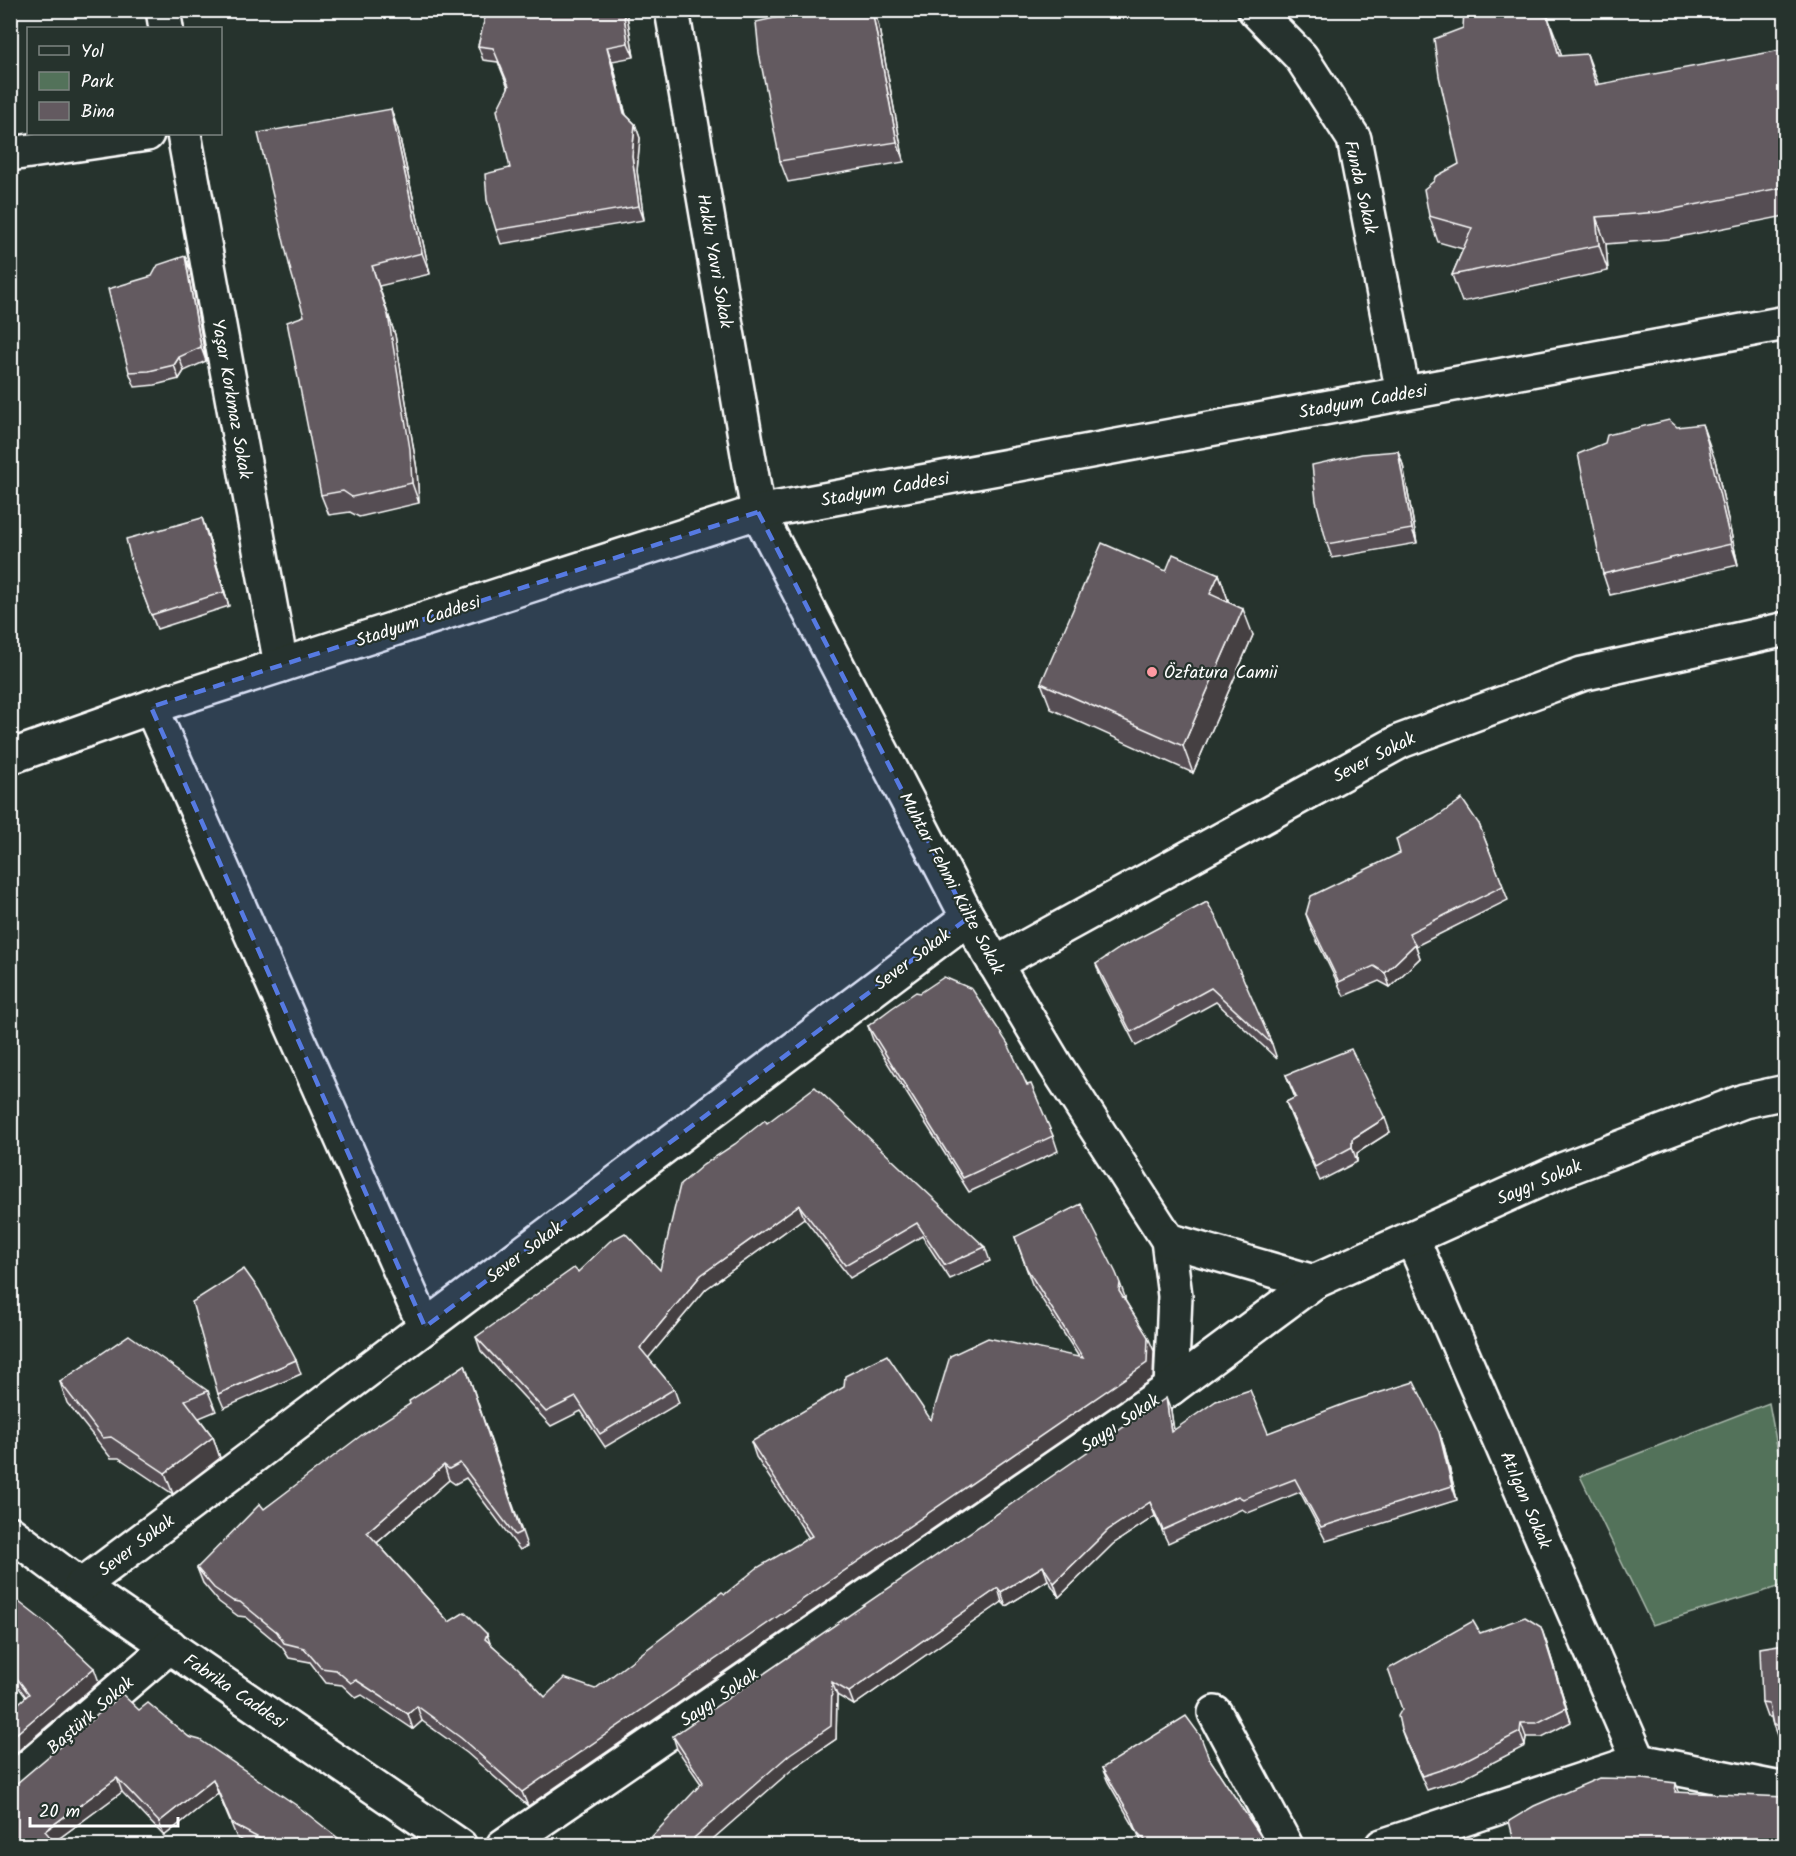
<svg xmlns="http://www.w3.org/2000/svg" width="1796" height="1856" font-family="Kalam,sans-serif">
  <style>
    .green { fill: #53725a; stroke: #a9b8ac; stroke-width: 1.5 }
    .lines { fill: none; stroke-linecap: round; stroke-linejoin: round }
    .street-casing { stroke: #fff; stroke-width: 38 }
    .secondary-casing { stroke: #fff; stroke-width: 38 }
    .street { stroke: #26332d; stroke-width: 33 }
    .secondary { stroke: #26332d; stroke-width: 33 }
    .wall { fill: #554d53; stroke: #fff; stroke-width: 1.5 }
    .shaded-wall { fill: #453f43; stroke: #fff; stroke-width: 1.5 }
    .building { fill: #635a60; stroke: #fff; stroke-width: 1.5 }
    .marked { fill: #567ae2; fill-opacity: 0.2; stroke: #567ae2; stroke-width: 4.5; stroke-dasharray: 12 8; stroke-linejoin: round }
    .poi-dot { fill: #ff9aa2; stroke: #26332d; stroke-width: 2 }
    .labels { text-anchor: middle; stroke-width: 4.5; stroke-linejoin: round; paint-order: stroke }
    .street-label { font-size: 18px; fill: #fff; stroke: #26332d }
    .poi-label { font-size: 18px; fill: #fff; stroke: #26332d; text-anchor: start }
  </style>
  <rect width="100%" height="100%" fill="#26332d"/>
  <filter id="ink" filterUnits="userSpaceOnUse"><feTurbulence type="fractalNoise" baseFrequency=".0167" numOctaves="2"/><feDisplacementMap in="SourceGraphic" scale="12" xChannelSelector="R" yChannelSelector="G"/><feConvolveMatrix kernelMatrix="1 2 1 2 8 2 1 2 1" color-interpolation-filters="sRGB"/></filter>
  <g filter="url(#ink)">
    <path class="green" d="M1769,1403L1785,1489V1585L1652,1625L1580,1476Z"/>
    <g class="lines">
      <defs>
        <g id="street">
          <path d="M163,10L166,28"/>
          <path d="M672,10L758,512L968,918L1056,1066L1168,1240L1175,1296L1171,1388"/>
          <path d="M1255,10L1301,57L1354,139L1403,393"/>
          <path d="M184,134L281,665"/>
          <path d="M10,154L147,134"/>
          <path d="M151,707L425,1327"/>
          <path d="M995,964L1401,741L1582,674L1786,629"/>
          <path d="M1412,1238L1639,1761"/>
          <path d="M1168,1240L1314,1282"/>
          <path d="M10,1533L81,1586L460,1846"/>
          <path d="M81,1586L968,918"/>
          <path d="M1215,1713L1286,1846"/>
          <path d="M10,1783L170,1646"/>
          <path d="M503,1846L1171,1388L1314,1282L1562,1170L1744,1101L1786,1092"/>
          <path d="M1382,1846L1639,1761L1786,1790"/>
        </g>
        <path id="secondary" d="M10,757L151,707L758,512L1786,323"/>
      </defs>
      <use href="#street" class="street-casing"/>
      <use href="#secondary" class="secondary-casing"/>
      <use href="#street" class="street"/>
      <use href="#secondary" class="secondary"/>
    </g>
    <g class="wall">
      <path d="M626,10L634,57L612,61L626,115L635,124L640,138L637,171L644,220L501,244L496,230L510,168L508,87L498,62L483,60L478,46L484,22Z"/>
      <path d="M811,10H873L878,23L904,162L788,182L780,161Z"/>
      <path d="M1537,14L1558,43L1561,56L1598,85L1785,51V216L1669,239L1606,244L1608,271L1462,302L1452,275L1463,249L1438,242L1429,216L1459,164Z"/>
      <path d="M398,130L430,274L379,286L395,335L417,470L419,503L359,517L350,512L329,515L321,495L304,316Z"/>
      <path d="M185,256L190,270L206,361L184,371L179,379L155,385L135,387L129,372Z"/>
      <path d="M1398,451L1403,465L1417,543L1332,558L1327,544Z"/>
      <path d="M1715,460L1738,565L1610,595L1603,574Z"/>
      <path d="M207,532L229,606L157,629L133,568Z"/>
      <path d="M1166,571L1219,574L1228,600V602L1253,635L1193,773L1051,709L1041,683Z"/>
      <path d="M1479,824L1508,900L1416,946L1420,958L1390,987L1379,981L1344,996L1311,929L1306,914Z"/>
      <path d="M1207,902L1272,1044L1277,1059L1216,1002L1136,1046L1101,978L1096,964Z"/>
      <path d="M868,1026L1027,1085L1053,1136L1058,1151L969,1192L873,1040Z"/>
      <path d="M1286,1075L1390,1132L1357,1153V1162L1320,1181L1291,1116L1286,1102L1295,1098Z"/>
      <path d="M767,1123L985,1247L990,1261L950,1279L922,1236L850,1278L804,1218L706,1289L648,1358L674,1389L679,1403L605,1447L581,1411L551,1426L481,1351L476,1337L578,1272L660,1270Z"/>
      <path d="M1015,1237L1125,1297V1300L1154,1351L1153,1378L528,1806L467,1753L422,1721L413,1729L362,1695L356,1698L342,1685L326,1683L310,1662L289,1658L282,1647L246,1617L238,1616L219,1602L203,1583L197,1568L264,1509L465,1365L527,1546L520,1550L466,1478L455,1484L449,1480L377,1543L449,1622L490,1643L545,1697L595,1689L725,1594L809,1538L756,1457L751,1442L931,1420L1079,1357L1032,1284Z"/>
      <path d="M296,1360L301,1374L224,1408L218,1394Z"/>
      <path d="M60,1382L208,1391L216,1411L199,1418L213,1437L220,1458L173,1494L119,1458H111L67,1403Z"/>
      <path d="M1171,1411L1174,1430L1268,1433L1444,1446L1457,1500L1326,1541L1300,1492L1248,1513L1242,1509L1168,1543L1155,1516L1113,1544L1059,1597L1048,1580L1006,1606L1002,1602L854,1705L837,1695L836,1739L795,1767L701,1784L677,1749L673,1736Z"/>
      <path d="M10,1595L99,1682L10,1758V1711L26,1697L10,1676Z"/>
      <path d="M1480,1633L1546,1641L1571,1722L1542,1737H1526L1525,1746L1461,1779L1427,1790L1406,1743L1401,1729Z"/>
      <path d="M1785,1644V1738H1778L1773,1725L1771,1717H1767L1762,1703Z"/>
      <path d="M139,1710L189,1737L347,1845H251L237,1838L218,1793L164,1836L122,1792L54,1842L10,1845L17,1783Z"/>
      <path d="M1209,1758L1266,1845H1143L1136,1830L1108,1782L1102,1768Z"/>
    </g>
    <g class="shaded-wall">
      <path d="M623,10H626L634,57L628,43Z"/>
      <path d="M872,10H873L878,23L904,162L897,142Z"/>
      <path d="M1548,17L1558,43L1569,83L1559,56Z"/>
      <path d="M607,47L612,61L629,127L624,113Z"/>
      <path d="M1587,54L1597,80L1606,112L1596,85Z"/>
      <path d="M391,109L398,130L430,274L422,253Z"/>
      <path d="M635,124L640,138L637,171L644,220L639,206L632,156Z"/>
      <path d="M1596,217L1606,244L1608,271L1599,245Z"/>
      <path d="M185,256L190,270L206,361L201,347Z"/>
      <path d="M372,266L395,335L417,470L419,503L412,483Z"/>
      <path d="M179,357L184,371L179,379L174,365Z"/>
      <path d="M1702,424L1715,460L1738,565L1731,544Z"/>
      <path d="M1398,451L1403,465L1417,543L1412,529Z"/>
      <path d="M202,518L207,532L229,606L224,592Z"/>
      <path d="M1219,574L1228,600L1220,621L1210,594Z"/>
      <path d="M1243,609L1253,635L1193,773L1183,746Z"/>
      <path d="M1415,944L1420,958L1390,987L1385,973Z"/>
      <path d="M1385,1118L1390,1132L1357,1153V1162L1352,1147V1139Z"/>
      <path d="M799,1205L804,1218L706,1289L645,1362L640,1348L701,1275Z"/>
      <path d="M1120,1283L1125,1297L1124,1306L1119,1291Z"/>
      <path d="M1148,1337L1154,1351L1153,1378L528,1806L522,1792Z"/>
      <path d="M1166,1398L1171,1411L1176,1445L1171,1432Z"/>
      <path d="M1439,1432L1444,1446L1457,1500L1452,1486Z"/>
      <path d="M213,1437L220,1458L173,1494L165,1473Z"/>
      <path d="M444,1465L449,1480L372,1547L367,1532Z"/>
      <path d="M1150,1502L1155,1516L1113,1544L1059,1597L1054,1583L1108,1530Z"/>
      <path d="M1043,1566L1048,1580L1006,1606L1001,1592Z"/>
      <path d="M998,1588L1002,1602L854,1705L849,1692Z"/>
      <path d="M1541,1627L1546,1641L1571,1722L1566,1708Z"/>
      <path d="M487,1634L492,1649L485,1639Z"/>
      <path d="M94,1668L99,1682L10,1758V1739Z"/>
      <path d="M832,1682L837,1695L836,1739L795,1767L706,1845H697L694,1838Z"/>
      <path d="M417,1706L422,1721L413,1729L408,1714Z"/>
      <path d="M1521,1723L1526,1737L1525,1746L1520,1732Z"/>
      <path d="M117,1778L122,1792L50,1845L45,1831Z"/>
      <path d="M213,1779L218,1793L164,1836L159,1822Z"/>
      <path d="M1676,1783L1681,1797L1675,1792Z"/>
    </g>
    <g class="building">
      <path d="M483,10H623L628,43L607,47L624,113L635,124L632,156L639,206L496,230L487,200L485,174L510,168L497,110L509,86L493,48L478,46L484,22Z"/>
      <path d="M811,10H872L897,142L780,161L759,53L756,22Z"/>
      <path d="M1464,10H1535L1537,14L1548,17L1559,56L1587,54L1596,85L1776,51H1785V187L1659,212L1596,217L1599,245L1452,275L1472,228L1429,216L1424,189L1434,181L1435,177L1459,164L1439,76L1434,39L1463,28Z"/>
      <path d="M391,109L422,253L372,266L388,315L410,449L412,483L352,497L343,491L321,495L287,322L304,316L291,272L258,133Z"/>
      <path d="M185,256L201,347L179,357L174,365L149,371L129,372L108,289L152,276L158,265Z"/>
      <path d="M1669,420L1677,427L1702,424L1707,440L1731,544L1603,574L1578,454L1605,443L1607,435Z"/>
      <path d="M1398,451L1412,529L1327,544L1316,501L1312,465L1362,454Z"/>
      <path d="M202,518L224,592L151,615L133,568L126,539Z"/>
      <path d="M1102,543L1166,571L1173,554L1219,574L1210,594L1243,609L1183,746L1041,683Z"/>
      <path d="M1462,799L1479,824L1503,886L1409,933L1415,944L1385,973L1374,966L1339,982L1306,914L1311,896L1400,853L1396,839L1434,819Z"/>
      <path d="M1207,902L1218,921L1272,1044L1211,988L1131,1032L1096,964L1120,948Z"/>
      <path d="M944,977L972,989L1008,1044L1027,1085L1031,1084L1053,1136L963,1178L868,1026L892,1008L916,992L920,993Z"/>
      <path d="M1351,1049L1385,1118L1352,1139V1147L1315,1167L1286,1102L1296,1097L1286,1075Z"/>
      <path d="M815,1087L985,1247L945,1265L917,1223L845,1265L799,1205L701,1275L640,1348L674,1389L600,1434L576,1397L546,1412L476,1337L574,1268L578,1272L610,1241L625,1233L660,1270L680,1185L703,1165L735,1144L765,1120L767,1123Z"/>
      <path d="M1081,1204L1116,1273L1120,1283L1119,1291L1148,1337L1147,1363L522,1792L461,1738L417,1706L408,1714L356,1680L351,1683L336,1670L321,1668L304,1648L284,1643L277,1632L240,1602L233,1601L214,1588L197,1568L260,1504L264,1509L363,1434L410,1404L409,1401L465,1365L521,1532L515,1535L460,1463L449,1469L444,1465L367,1532L449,1622L465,1612L487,1634L485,1639L518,1668L545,1697L564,1678L595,1689L722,1592L725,1594L757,1568L812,1536L751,1442L844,1387L845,1376L887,1355L931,1420L950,1356L988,1338L1083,1358L1027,1269L1015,1237Z"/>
      <path d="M244,1269L259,1290L296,1360L218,1394L192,1302Z"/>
      <path d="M129,1335L208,1391L185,1400L213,1437L165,1473L111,1437L103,1438L60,1382Z"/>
      <path d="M1414,1382L1439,1432L1452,1486L1321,1527L1295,1479L1243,1499L1238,1496L1163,1530L1150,1502L1108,1530L1054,1583L1043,1566L1001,1592L998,1588L849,1692L832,1682L831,1726L790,1754L694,1838L697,1845H644L703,1782L673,1736L1166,1398L1171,1432L1216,1401L1250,1390L1268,1433L1349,1402Z"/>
      <path d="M10,1595L47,1624L94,1668L10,1739V1711L29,1694L10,1669Z"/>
      <path d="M1525,1617L1541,1627L1566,1708L1537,1723H1521L1520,1732L1456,1765L1422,1776L1401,1729L1398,1716L1402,1709L1388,1669L1473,1621L1480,1633Z"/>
      <path d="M1785,1644V1725H1773L1769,1704L1762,1703L1760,1648Z"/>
      <path d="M122,1694L139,1710L148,1703L189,1737L200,1740L296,1805L347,1845H272L270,1844L232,1824L213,1779L159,1822L117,1778L45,1831L57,1845H10V1786L17,1783Z"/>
      <path d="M1186,1716L1200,1735L1209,1758L1266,1844L1264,1845H1150L1138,1833L1131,1816L1102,1768Z"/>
      <path d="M1599,1778L1643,1779L1676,1783L1675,1792L1785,1797V1845H1725L1726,1843L1720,1845H1515L1509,1821L1534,1806Z"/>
    </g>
  </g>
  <path class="marked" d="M758,512L968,918L425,1327L151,707Z"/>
  <circle class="poi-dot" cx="1152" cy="672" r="6"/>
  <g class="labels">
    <g class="street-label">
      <text transform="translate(1361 187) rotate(77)" y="6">Funda Sokak</text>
      <text transform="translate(715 261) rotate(80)" y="6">Hakkı Yavri Sokak</text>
      <text transform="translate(232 399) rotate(80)" y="6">Yaşar Korkmaz Sokak</text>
      <text transform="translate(1363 401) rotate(-10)" y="6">Stadyum Caddesi</text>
      <text transform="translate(885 489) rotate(-10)" y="6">Stadyum Caddesi</text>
      <text transform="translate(418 621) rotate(-18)" y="6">Stadyum Caddesi</text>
      <text transform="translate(1374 757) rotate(-27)" y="6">Sever Sokak</text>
      <text transform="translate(952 883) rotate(62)" y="6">Muhtar Fehmi Külte Sokak</text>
      <text transform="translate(912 959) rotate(-37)" y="6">Sever Sokak</text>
      <text transform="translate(1539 1182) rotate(-23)" y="6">Saygı Sokak</text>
      <text transform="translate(524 1252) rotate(-37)" y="6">Sever Sokak</text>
      <text transform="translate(1120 1423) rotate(-34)" y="6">Saygı Sokak</text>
      <text transform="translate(1526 1500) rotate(67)" y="6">Atılgan Sokak</text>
      <text transform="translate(136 1545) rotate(-37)" y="6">Sever Sokak</text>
      <text transform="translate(235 1691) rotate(34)" y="6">Fabrika Caddesi</text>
      <text transform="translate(719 1697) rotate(-34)" y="6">Saygı Sokak</text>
      <text transform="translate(90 1715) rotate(-41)" y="6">Baştürk Sokak</text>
    </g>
    <g class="poi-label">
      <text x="1164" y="678">Özfatura Camii</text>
    </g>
  </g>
  <rect width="1796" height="1856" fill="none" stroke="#26332d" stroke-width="36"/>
  <rect x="18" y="18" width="1760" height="1820" fill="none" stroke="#fff" stroke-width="2" filter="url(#ink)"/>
  <rect x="27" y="27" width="195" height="108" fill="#26332d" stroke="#7d8581" stroke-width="1.5"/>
  <rect x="39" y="46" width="30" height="9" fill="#26332d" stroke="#7d8581" stroke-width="1.5"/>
  <text x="81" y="57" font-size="18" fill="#ffffff">Yol</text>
  <rect x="39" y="72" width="30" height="18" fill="#53725a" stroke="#7d8581" stroke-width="1.5"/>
  <text x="81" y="87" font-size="18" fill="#ffffff">Park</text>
  <rect x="39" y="102" width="30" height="18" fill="#635a60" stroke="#7d8581" stroke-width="1.5"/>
  <text x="81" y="117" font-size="18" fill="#ffffff">Bina</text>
  <path d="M30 1817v9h148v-9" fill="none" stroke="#ffffff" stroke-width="3"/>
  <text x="39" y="1817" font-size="18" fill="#ffffff" stroke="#26332d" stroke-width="4.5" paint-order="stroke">20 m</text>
</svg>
